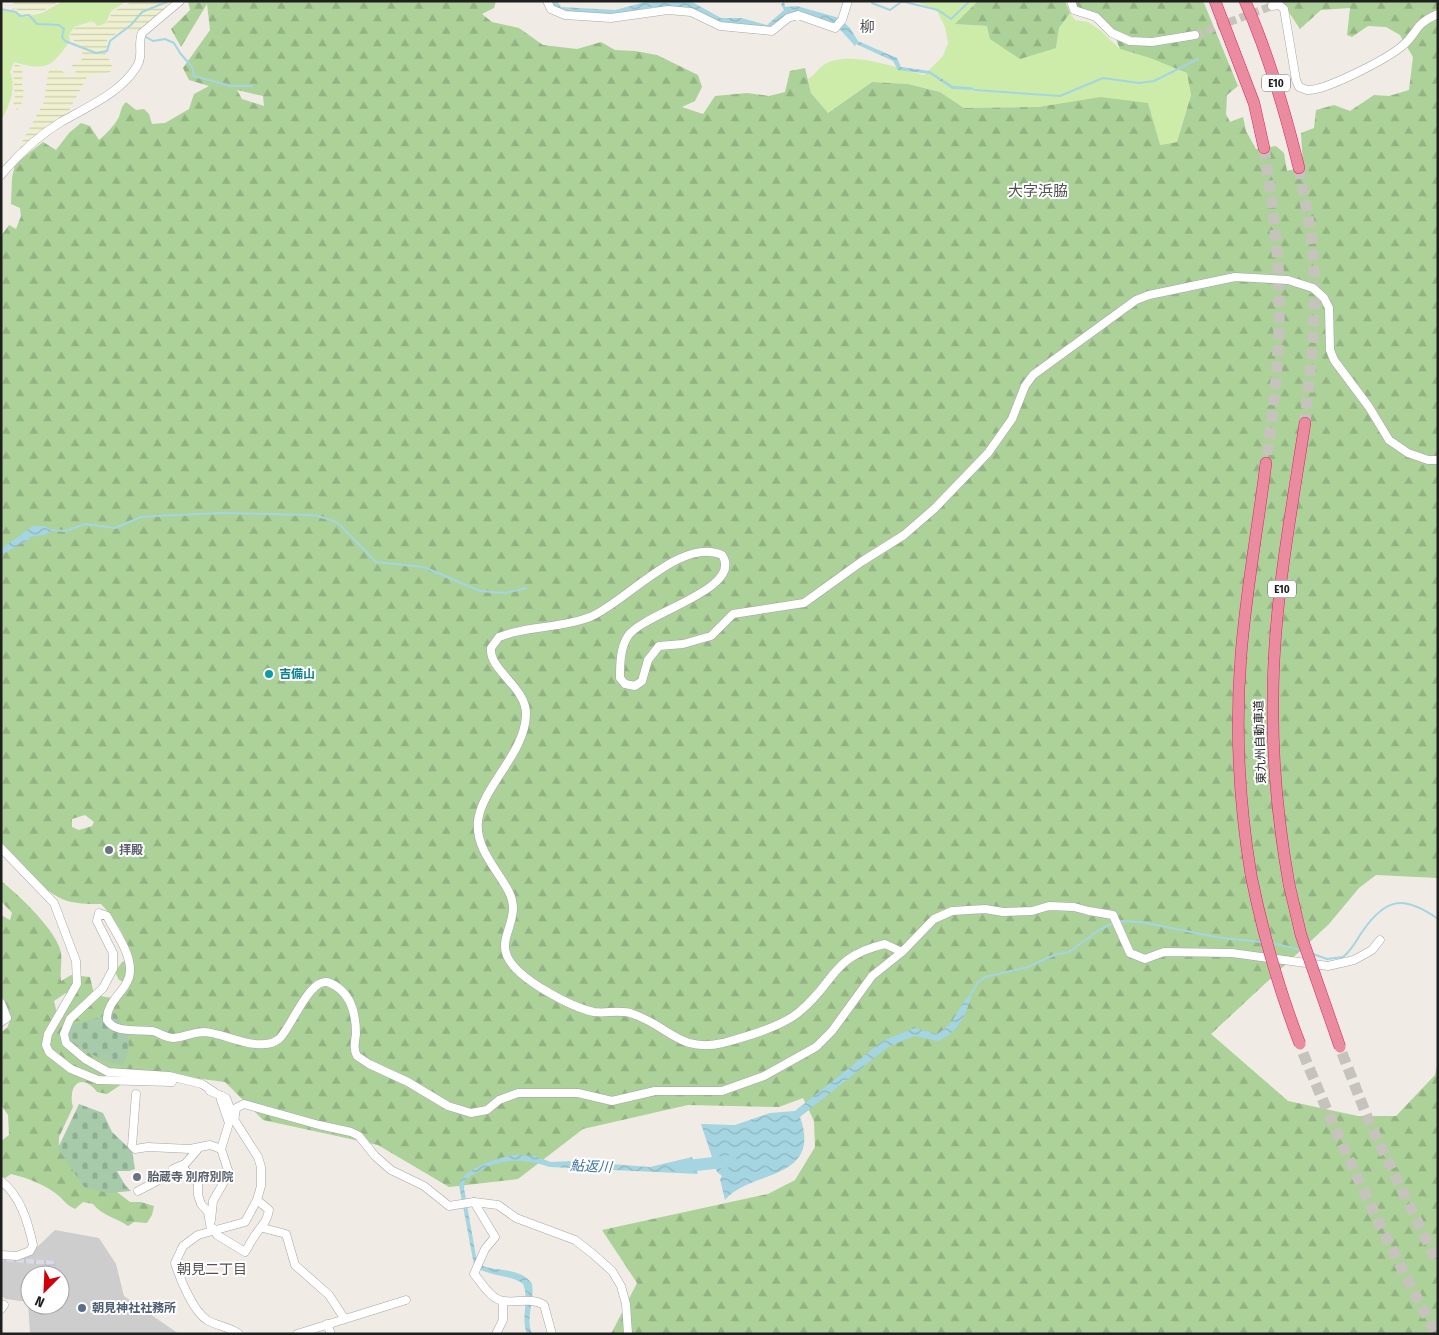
<svg xmlns="http://www.w3.org/2000/svg" width="1439" height="1335" font-family="'Fira Sans Condensed','Noto Sans JP',sans-serif">
  <style>
    .religious { fill: #cdcdcd; fill-rule: evenodd }
    .farmland { fill: url(#farmland-rules) }
    .grass { fill: #cdecaa }
    .forest { fill: url(#forest-firs); fill-rule: evenodd }
    .cemetery { fill: url(#cemetery-stones) }
    .plaza { fill: url(#plaza-grid) }
    .water { fill: url(#water-waves) }
    .lines { fill: none; stroke-linecap: round; stroke-linejoin: round }
    .stream { stroke: #a4d5e0; stroke-width: 2 }
    .river { stroke: #a4d5e0; stroke-width: 12 }
    .minor-tunnel { stroke: #c6c3bd; stroke-width: 8; stroke-dasharray: 8 4; stroke-linecap: butt }
    .highway-tunnel { stroke: #c6c3bd; stroke-width: 11; stroke-dasharray: 11 5.5; stroke-linecap: butt }
    .minor-casing { stroke: #a6a6a6; stroke-width: 9 }
    .highway-casing { stroke: #e21f6a; stroke-width: 12 }
    .minor { stroke: #fff; stroke-width: 8 }
    .highway { stroke: #ea8ba0; stroke-width: 11 }
    .highway-bridge-casing { stroke: #e21f6a; stroke-width: 12; stroke-linecap: butt }
    .highway-bridge { stroke: #ea8ba0; stroke-width: 11 }
    .culture-dot { fill: #0f9aa8; stroke: #fff; stroke-width: 2 }
    .worship-dot { fill: #6b7280; stroke: #fff; stroke-width: 2 }
    .service-dot { fill: #5c6f8a; stroke: #fff; stroke-width: 2 }
    .labels { text-anchor: middle; stroke-width: 4; stroke-linejoin: round; paint-order: stroke }
    .shield { fill: #fff; stroke: #626262; stroke-width: 1 }
    .shield-label { font-size: 11px; font-weight: bold; fill: #1f1f1f }
    .culture-label { font-size: 12px; font-weight: bold; fill: #0d838f; stroke: #fff; text-anchor: start }
    .street-label { font-size: 12px; fill: #1f1f1f; stroke: #fff }
    .worship-label { font-size: 12px; font-weight: bold; fill: #5b616d; stroke: #fff; text-anchor: start }
    .service-label { font-size: 12px; font-weight: bold; fill: #4e5e75; stroke: #fff; text-anchor: start }
    .water-label { font-size: 14px; font-style: italic; fill: #4277a3; stroke: #fff }
    .neighbourhood-label { font-size: 14px; fill: #525252; stroke: #fff }
    .quarter-label { font-size: 15px; fill: #525252; stroke: #fff }
  </style>
  <defs>
    <pattern id="farmland-rules" width="6" height="5" patternUnits="userSpaceOnUse" patternTransform="scale(1.25)"><rect width="6" height="5" fill="#eff0d0"/><path d="M0 2.5h6" fill="none" stroke="#cccdb2"/></pattern>
    <pattern id="forest-firs" width="22" height="20" patternUnits="userSpaceOnUse" patternTransform="scale(1.25)"><rect width="22" height="20" fill="#acd199"/><path d="M5 1l3.5 6h-7zM16 11l3.5 6h-7z" fill="#94b383"/></pattern>
    <pattern id="cemetery-stones" width="16" height="16" patternUnits="userSpaceOnUse" patternTransform="scale(1.25)"><rect width="16" height="16" fill="#a6caaa"/><path d="M2 7V4a2 2 0 0 1 4 0v3zM10 15v-3a2 2 0 0 1 4 0v3z" fill="#8ead92"/></pattern>
    <pattern id="plaza-grid" width="8" height="8" patternUnits="userSpaceOnUse" patternTransform="scale(1.25)"><rect width="8" height="8" fill="#d9dae6"/><path d="M0 4h8M4 0v8" fill="none" stroke="#babbc5"/></pattern>
    <pattern id="water-waves" width="16" height="10" patternUnits="userSpaceOnUse" patternTransform="scale(1.25)"><rect width="16" height="10" fill="#a4d5e0"/><path d="M0 5q4-4 8 0t8 0" fill="none" stroke="#8db6c0"/></pattern>
  </defs>
  <rect width="100%" height="100%" fill="#f0ece5"/>
  <path class="religious" d="M55,1230L99,1238L116,1264L124,1296L179,1334H30L28,1302L6,1299L1,1296V1265L4,1257L33,1251ZM30,1275H60V1305H30Z"/>
  <g class="farmland">
    <path d="M14,1H60L41,12L28,16L16,9L12,10Z"/>
    <path d="M162,1L169,4L176,1L141,32L122,30L107,40L108,46L104,49L113,68L110,72L87,77L65,118L18,154L22,142L44,102L48,73L51,68L56,67L71,77L76,72L72,68V65L78,63L83,58L82,52L70,35L74,28L92,22L98,27L107,23L112,12L131,2Z"/>
    <path d="M15,64L23,67L22,84L24,94L20,108L17,110L13,105L15,100L13,69Z"/>
  </g>
  <g class="grass">
    <path d="M63,1H127L111,11L106,23L98,26L92,21L74,27L69,35L70,41C51,68 46,71 14,62L10,72C17,89 9,106 1,121V10L15,11L26,17L42,13Z"/>
    <path d="M915,1H978L956,24L987,26L1056,48L1059,28L1070,13L1075,20L1088,22L1100,30L1120,49L1150,58L1187,73L1191,94L1177,142L1160,145L1100,97L1038,107L964,108L940,92L908,84L872,82L828,113L811,93L808,79C815,75 818,68 825,64C850,50 897,68 924,75L943,56L948,43L945,27L937,11Z"/>
  </g>
  <g class="forest">
    <path d="M188,1H496L494,8L482,14L492,22L519,28L543,45L577,49L601,42L615,50L635,51L657,55L698,75L702,87L695,101L682,107L703,114L715,96L747,93L769,96L785,92L790,71L805,68L811,93L828,113L872,82L908,84L940,92L964,108L1038,107L1100,97L1148,103L1160,145L1177,142L1191,95L1187,73L1150,58L1120,49C1109,20 1106,19 1077,7L1075,1H1200L1204,3L1238,86L1227,95L1226,114L1230,122L1243,117L1246,131L1256,149L1276,146L1284,153L1287,171L1303,167L1301,133L1314,128L1316,110L1334,105L1350,111L1374,95L1389,96L1409,90L1413,57L1400,35L1386,27L1368,26L1352,37L1347,35L1350,8L1321,10L1300,29L1286,8L1277,1H1438V878L1376,875L1359,888L1329,924L1211,1034L1288,1101L1358,1116H1396L1435,1075L1438,1061V1334H611L637,1283L602,1230L768,1194L795,1180L815,1147L814,1121L803,1098L779,1107L688,1105L583,1129L518,1179L449,1187L378,1145L263,1120L225,1082L179,1076L150,1084H122L107,1094L97,1092C82,1072 67,1085 73,1107L59,1137V1147L130,1202H141L154,1206L152,1215L147,1223L134,1222L128,1226C117,1218 101,1215 93,1204L83,1202L75,1209C67,1205 65,1202 59,1196C46,1185 28,1178 11,1174L5,1178L1,1176V1141L9,1135L8,1115L1,1105V1032L7,1028L11,1018L1,995V915L10,920L12,913L1,901V881C18,894 58,932 61,953C62,962 60,971 61,981L71,975L90,977L94,994C108,999 125,1001 129,984L119,980L115,972L122,962L133,959C127,940 116,919 101,904C88,904 74,904 62,899C37,887 22,861 1,844V236L9,225L16,229L21,216L20,208L11,204L12,178L15,164L43,142L56,150L69,133L81,123L90,126L99,140C107,133 114,126 119,117C121,111 121,107 126,102L136,110L144,109L149,114L152,124L165,123L189,109L194,94L209,86L189,80L183,68L210,30L207,4L181,47L171,29L190,10ZM237,90L263,96L264,106L242,99ZM85,815L94,822L92,826L79,830L72,827V819ZM66,993L72,999L57,1013L54,1001Z"/>
    <path d="M978,1H1065L1070,13L1059,28L1056,48L1020,59L990,39L987,26L955,24Z"/>
  </g>
  <g class="cemetery">
    <path d="M115,1013C129,1031 134,1047 122,1065C100,1060 85,1052 68,1038L72,1025Z"/>
    <path d="M79,1104L103,1113L112,1132L132,1151L135,1169L129,1171H117L125,1185L131,1191L108,1193L84,1187L58,1148Z"/>
  </g>
  <path class="plaza" d="M1,1257L55,1261V1275H45V1265L4,1261L1,1260Z"/>
  <g class="water">
    <path d="M551,1H557L561,7L615,10L649,1H687L694,3L721,18H741L767,25L784,10L781,4L784,1L785,7L797,6L839,18L850,28L858,41L897,58L901,67L930,71L953,86L971,87L976,90L952,89L930,74L898,70L893,61L856,44L855,46L835,24L796,13L772,28L721,23L675,7H654L615,14L563,12L554,7Z"/>
    <path d="M33,526H44L53,530L44,535L29,537L30,539L1,555V549Z"/>
    <path d="M972,993C967,1014 958,1033 938,1041L914,1036L888,1047L800,1117C823,1181 749,1170 725,1200L720,1179L722,1176L717,1172L701,1124L735,1125L770,1113L795,1111L884,1040L915,1028L936,1034C955,1026 957,1006 972,993Z"/>
    <path d="M514,1155L534,1156L551,1162L572,1161L650,1167L692,1157L698,1174L550,1167C516,1156 494,1159 465,1180L464,1188L477,1262C488,1274 519,1264 532,1284C535,1302 525,1317 532,1334H527C520,1317 530,1300 523,1284C508,1273 489,1278 474,1265L459,1185C462,1169 499,1157 514,1155Z"/>
  </g>
  <g class="lines">
    <g class="stream">
      <path d="M872,3L890,10L901,2H905L938,10L951,19L970,1"/>
      <path d="M1,9L16,12L20,16L29,15L37,24L59,25L64,29L62,37L65,41L96,53L107,51L110,41L131,25L142,12L169,1"/>
      <path d="M144,36L153,41L165,39L174,43L180,53L192,67L194,76L231,86H252"/>
      <path d="M975,90L1060,96L1103,78L1139,83L1154,81L1198,59"/>
      <path d="M52,530L65,531L85,524L115,528L141,517L155,516L221,513L313,515L332,520L339,524L376,562L424,567L480,591L505,593L526,588"/>
      <path d="M1119,921L1141,922L1221,938L1262,942"/>
      <path d="M1272,943L1301,950"/>
      <path d="M1313,954L1327,959L1343,957C1352,950 1356,941 1362,932C1386,897 1404,895 1438,919"/>
      <path d="M971,994L977,983L985,977L1028,967L1054,955L1069,952L1099,930L1115,922"/>
    </g>
    <path class="river" d="M679,1167L731,1161"/>
    <path class="minor-tunnel" d="M1195,35L1272,6"/>
    <g class="highway-tunnel">
      <path d="M1264,148C1273,207 1281,266 1279,327C1278,372 1272,418 1266,463"/>
      <path d="M1299,168C1303,193 1309,218 1312,243C1318,303 1311,364 1305,423"/>
      <path d="M1303,1053C1343,1151 1386,1240 1436,1334"/>
      <path d="M1342,1053L1370,1124L1438,1264"/>
    </g>
    <defs>
      <g id="minor">
        <path d="M547,1L551,9L565,15L611,18L668,10L691,12L720,26L772,31L788,18L798,15L835,28L842,20L848,1"/>
        <path d="M1071,1L1074,10L1096,17L1112,33L1130,41L1152,42L1195,35"/>
        <path d="M1272,6L1279,5L1284,9L1296,80L1299,87L1307,90C1326,91 1386,59 1401,47C1419,33 1412,25 1438,14"/>
        <path d="M1,175C18,155 38,136 61,122C87,107 121,93 137,66C144,55 137,44 142,33L180,1"/>
        <path d="M1,848L54,903L76,961L77,984L48,1034L46,1045L49,1052L71,1069L98,1080L172,1082"/>
        <path d="M902,952L934,919L952,911L985,909L1003,912L1032,911L1049,906L1074,907L1089,911L1113,915L1130,953L1145,959L1164,952L1232,953L1328,966L1354,960L1372,950L1380,940"/>
        <path d="M1,1003L7,1018L1,1022"/>
        <path d="M210,1091L226,1098L235,1121L258,1157L261,1167V1186L257,1200L245,1222L198,1235L183,1246L175,1263C180,1279 193,1311 207,1320C217,1326 230,1327 239,1334"/>
        <path d="M214,1092L202,1084L169,1076L108,1072L85,1059L66,1043L64,1034L70,1019L103,988L113,969V953L97,921L99,913L107,916C115,932 131,953 130,971C130,989 106,1000 107,1020C115,1034 139,1029 153,1031C160,1033 166,1038 174,1038C185,1037 194,1032 204,1032C226,1033 259,1054 279,1039C291,1029 310,974 330,983C351,992 356,1013 356,1034C355,1042 353,1048 357,1056L369,1064L408,1082L448,1106L471,1113L487,1110L499,1100L518,1093H578L612,1101L655,1091H722L764,1076L816,1047L832,1031L872,976L902,952L885,944C830,957 836,982 799,1012C781,1027 745,1037 723,1043C679,1053 669,1026 633,1014C620,1009 607,1014 594,1012C571,1007 517,979 507,956C498,936 522,918 509,892C498,870 475,849 478,821C482,787 525,753 526,715C527,687 489,671 491,648L499,637L511,633C536,626 565,627 590,617C626,602 682,536 722,555C745,589 643,613 628,636C620,648 620,665 620,678L625,684L635,686L642,681L648,660L659,646L683,644L711,636L733,614L804,603L861,562L904,535L934,509L988,453L1012,419L1025,386L1033,375L1136,300L1149,295L1235,277L1288,280L1313,288L1324,298L1329,308L1330,350L1334,360L1369,407L1389,440L1408,453L1428,460H1438"/>
        <path d="M136,1094L132,1146L135,1149L148,1147L190,1149L210,1145L221,1149L229,1123L221,1100L222,1096"/>
        <path d="M235,1116L236,1108L244,1104L319,1125L351,1132L359,1136L375,1156L391,1170L424,1186L449,1206L474,1202L495,1237L485,1249L474,1274C482,1283 491,1300 504,1301C517,1303 532,1297 544,1305L552,1334"/>
        <path d="M173,1169L185,1164L198,1149"/>
        <path d="M1,1181C20,1195 28,1222 33,1245L30,1251L17,1256L1,1255"/>
        <path d="M138,1191L178,1170H185L198,1183V1195L201,1204L208,1212L211,1230"/>
        <path d="M474,1202L498,1205L516,1218L575,1240L593,1254L612,1271L621,1286L626,1304L628,1334"/>
        <path d="M211,1220L213,1201L229,1173L221,1149"/>
        <path d="M263,1228L286,1234L295,1265L329,1295L344,1318"/>
        <path d="M214,1229L217,1235L245,1252C249,1246 252,1239 256,1234C262,1225 267,1222 269,1210L257,1200"/>
        <path d="M1,1309L4,1305"/>
        <path d="M327,1324L331,1334"/>
        <path d="M297,1334L406,1300"/>
        <path d="M496,1334L503,1320V1302"/>
      </g>
      <g id="highway">
        <path d="M1215,1L1254,103L1264,148"/>
        <path d="M1245,1C1269,55 1285,111 1299,168"/>
        <path d="M1251,875C1239,802 1235,729 1241,655C1246,591 1258,527 1266,463"/>
        <path d="M1289,884C1278,822 1272,761 1273,699C1273,607 1291,514 1305,423"/>
      </g>
    </defs>
    <use href="#minor" class="minor-casing"/>
    <use href="#highway" class="highway-casing"/>
    <use href="#minor" class="minor"/>
    <use href="#highway" class="highway"/>
    <defs>
      <g id="highway-bridge">
        <path d="M1251,875C1263,934 1278,987 1300,1044"/>
        <path d="M1289,884L1301,935L1340,1047"/>
      </g>
    </defs>
    <use href="#highway-bridge" class="highway-bridge-casing"/>
    <use href="#highway-bridge" class="highway-bridge"/>
  </g>
  <circle class="culture-dot" cx="269" cy="674" r="5"/>
  <g class="worship-dot">
    <circle cx="109" cy="850" r="5"/>
    <circle cx="137" cy="1177" r="5"/>
  </g>
  <circle class="service-dot" cx="82" cy="1308" r="5"/>
  <g class="labels">
    <g class="shield">
      <rect x="1262" y="74.5" width="28" height="17" rx="4"/>
      <rect x="1268" y="580.5" width="28" height="17" rx="4"/>
    </g>
    <g class="shield-label">
      <text x="1276" y="87">E10</text>
      <text x="1282" y="593">E10</text>
    </g>
    <g class="culture-label">
      <text x="279" y="678">吉備山</text>
    </g>
    <g class="street-label">
      <text transform="translate(1260 742) rotate(-92)" y="4">東九州自動車道</text>
    </g>
    <g class="worship-label">
      <text x="119" y="854">拝殿</text>
      <text x="147" y="1181">胎蔵寺 別府別院</text>
    </g>
    <g class="service-label">
      <text x="92" y="1312">朝見神社社務所</text>
    </g>
    <g class="water-label">
      <text transform="translate(591 1166) rotate(3)" y="5">鮎返川</text>
    </g>
    <g class="neighbourhood-label">
      <text x="212" y="1274">朝見二丁目</text>
    </g>
    <g class="quarter-label">
      <text x="867" y="32">柳</text>
      <text x="1038" y="196">大字浜脇</text>
    </g>
  </g>
  <rect width="1439" height="1335" fill="none" stroke="#1f1f1f" stroke-width="5"/>
  <g transform="translate(45 1290) rotate(204)"><circle r="24" fill="#ffffff" stroke="#a5a5a5"/>
  <path d="M0-4L9 19L0 12L-9 19Z" fill="#cf0009"/>
  <text y="-8" font-size="14" font-weight="bold" text-anchor="middle" fill="#1f1f1f">N</text>
  </g>
</svg>
